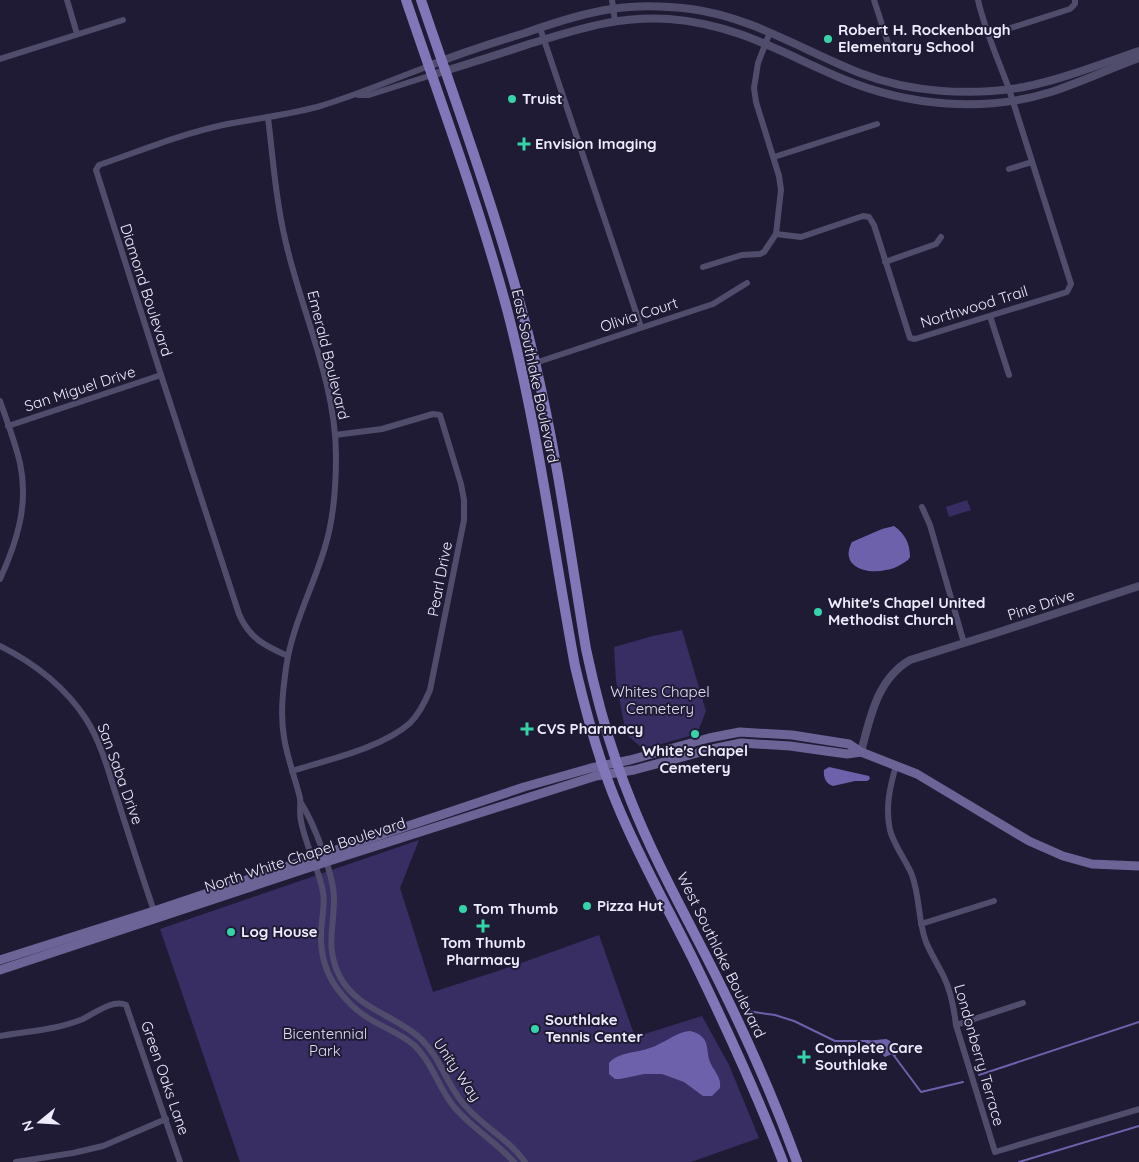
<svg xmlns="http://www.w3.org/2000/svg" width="1139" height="1162" font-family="Quicksand,sans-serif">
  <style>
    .green { fill: #392e63 }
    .water { fill: #6e61ac }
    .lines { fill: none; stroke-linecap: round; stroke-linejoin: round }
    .stream { stroke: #6e61ac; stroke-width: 2 }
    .minor { stroke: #504c6b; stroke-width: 6 }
    .tertiary { stroke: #504c6b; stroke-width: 8 }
    .secondary { stroke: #6c6496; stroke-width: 9 }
    .primary { stroke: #8177b8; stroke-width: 10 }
    .poi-dot { fill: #34d4a8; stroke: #1f1b34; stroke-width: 2 }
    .labels { text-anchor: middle; stroke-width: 4; stroke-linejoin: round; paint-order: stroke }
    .poi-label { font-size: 15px; font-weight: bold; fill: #edecfd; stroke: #1f1b34; text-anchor: start }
    .street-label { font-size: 15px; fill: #edecfd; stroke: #1f1b34 }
    .park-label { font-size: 15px; fill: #e2dff5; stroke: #1f1b34 }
  </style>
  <rect width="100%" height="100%" fill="#1f1b34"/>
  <g class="green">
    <path d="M967,500L971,510L949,517L946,507Z"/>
    <path d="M682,630L706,711L697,734L643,749L626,734L616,681L614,647L653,636Z"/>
    <path d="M419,840L400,888L433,992L513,966L599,935L635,1037L702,1016L729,1065L759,1138L691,1162H240L160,929Z"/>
  </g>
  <g class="water">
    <path d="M894,526C905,534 910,543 910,557L908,560C901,565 894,569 886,570C866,575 839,566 852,542L882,529Z"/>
    <path d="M829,767L869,776L870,779L867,781H855L833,786C826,784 823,777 824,770Z"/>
    <path d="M690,1031C695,1032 700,1034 704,1039C708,1045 707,1052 709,1059C712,1070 722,1076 720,1088L712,1096H703L684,1082L662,1074H644L620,1079H615L609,1074V1063C618,1052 637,1053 650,1048C663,1044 676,1032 690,1031Z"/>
    <path d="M886,1039C893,1041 897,1049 896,1056L892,1054L885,1057L875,1048L871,1049L864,1047L866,1041Z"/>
  </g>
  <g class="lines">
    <g class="stream">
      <path d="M747,1011L775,1015L794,1021L835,1041H869"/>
      <path d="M892,1053L921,1092L963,1082"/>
      <path d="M979,1075L1139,1022"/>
      <path d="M1019,1162L1139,1126"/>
    </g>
    <g class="minor">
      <path d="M67,0L77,34"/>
      <path d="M612,0L615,21"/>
      <path d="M874,0L889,46"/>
      <path d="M540,28L641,327"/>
      <path d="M989,35L1070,9L1075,4V0"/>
      <path d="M0,59L123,20"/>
      <path d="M358,95H369L432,75"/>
      <path d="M268,117C273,159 276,202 286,243C302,313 336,383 336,456C336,486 334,518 325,547C313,588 292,625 286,668C283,690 280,714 284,737C287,758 295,777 300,798C301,805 299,813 301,821C305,845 319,868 323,892C325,902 323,911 322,921C319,944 323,968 336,987C344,998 353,1008 365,1016C381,1027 399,1032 414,1045C433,1063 438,1088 455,1108C472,1128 496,1142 514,1162"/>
      <path d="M774,157L877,124"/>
      <path d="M1009,169L1032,162"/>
      <path d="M776,234L801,237L863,216L869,217L874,225L910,338L915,339L1067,292L1071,284L1009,89C998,59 985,31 978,0"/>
      <path d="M885,262L936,244L941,237"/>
      <path d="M703,267L742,255L760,254L764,252L776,234L781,190L779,176L756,102L754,88L758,63L770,32"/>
      <path d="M990,316L1009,375"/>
      <path d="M535,363L713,304L747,283"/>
      <path d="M0,401C7,421 15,442 20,463C29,504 17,542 0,579"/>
      <path d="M8,426L161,375"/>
      <path d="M922,507L930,525L964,643"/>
      <path d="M0,646C34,663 65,687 86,719C102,744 109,774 118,801C130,839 142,876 155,914"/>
      <path d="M288,656C265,646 249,638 239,614L161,375L96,170L99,165C140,151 181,134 223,125C254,119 286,115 317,107C355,96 391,80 429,66"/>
      <path d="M896,766C890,786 885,808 890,830C894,846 906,860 912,875C920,897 918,921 926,942C931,954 938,965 944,977C951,992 954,1008 956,1025L995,1152L1139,1109"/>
      <path d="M292,771C327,760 382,748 410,723C419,714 425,702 430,690L464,520V500L461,484L440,415L433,414L382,429L335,435"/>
      <path d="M301,803C314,823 334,876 334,899C334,929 325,948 340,977C358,1010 396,1015 421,1039C440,1057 446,1083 462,1102C480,1125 508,1138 525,1162"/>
      <path d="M921,924L994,901"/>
      <path d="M956,1025L1023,1003"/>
      <path d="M0,1036C29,1031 56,1030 83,1019C95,1013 113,999 126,1005L180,1162"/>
      <path d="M16,1162L73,1153L103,1146L166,1119"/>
    </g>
    <g class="tertiary">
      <path d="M429,66C460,53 492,43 525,33C553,23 583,13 612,9C637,5 666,6 691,9C752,17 804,51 860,73C911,93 970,96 1024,87C1063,79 1101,64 1139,51"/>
      <path d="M432,75C464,65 497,55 529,44C579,29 616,16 669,19C737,24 784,54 843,79C908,106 984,113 1051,92C1081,82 1109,69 1139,58"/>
      <path d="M861,752C870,718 877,679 910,660L996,633L1139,586"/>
    </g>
    <g class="secondary">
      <path d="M0,960L154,911L524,787L591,768L630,760L709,738L740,732L792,735L849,744L861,752L917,774L1029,841L1063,856L1092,864L1139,866"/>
      <path d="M0,970L326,862L596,776L634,770L712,749L741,743L790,746L847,754L861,752"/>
    </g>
    <g class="primary">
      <path d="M406,0C441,103 480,208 508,313C538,429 553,548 575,666C586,713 598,759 617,804C639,858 668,908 694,961C726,1027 757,1094 783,1162"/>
      <path d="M421,0C461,118 505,236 534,358C557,454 570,552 586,649C597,701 611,752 631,801C657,867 693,928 724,992C751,1047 776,1104 797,1162"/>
    </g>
  </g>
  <g class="poi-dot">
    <circle cx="828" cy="39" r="5"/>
    <circle cx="512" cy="99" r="5"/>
    <path d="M521.5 136.5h5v5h5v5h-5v5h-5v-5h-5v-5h5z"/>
    <circle cx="818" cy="612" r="5"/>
    <path d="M524.5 721.5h5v5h5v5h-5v5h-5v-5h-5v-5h5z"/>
    <circle cx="695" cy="734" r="5"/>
    <circle cx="587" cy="906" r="5"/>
    <circle cx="463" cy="909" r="5"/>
    <path d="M480.5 918.5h5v5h5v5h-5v5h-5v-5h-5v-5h5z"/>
    <circle cx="231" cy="932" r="5"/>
    <circle cx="535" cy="1029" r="5"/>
    <path d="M801.5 1049.5h5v5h5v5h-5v5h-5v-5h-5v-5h5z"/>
  </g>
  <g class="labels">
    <g class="poi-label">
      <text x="838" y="35">Robert H. Rockenbaugh<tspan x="838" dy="17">Elementary School</tspan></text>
      <text x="522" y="104">Truist</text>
      <text x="535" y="149">Envision Imaging</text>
      <text x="828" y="608">White's Chapel United<tspan x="828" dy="17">Methodist Church</tspan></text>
      <text x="537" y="734">CVS Pharmacy</text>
      <text x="695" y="756" text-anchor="middle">White's Chapel<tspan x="695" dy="17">Cemetery</tspan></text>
      <text x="597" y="911">Pizza Hut</text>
      <text x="473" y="914">Tom Thumb</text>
      <text x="241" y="937">Log House</text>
      <text x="483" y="948" text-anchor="middle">Tom Thumb<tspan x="483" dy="17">Pharmacy</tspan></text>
      <text x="545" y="1025">Southlake<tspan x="545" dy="17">Tennis Center</tspan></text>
      <text x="815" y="1053">Complete Care<tspan x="815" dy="17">Southlake</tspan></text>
    </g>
    <g class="street-label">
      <text transform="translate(146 290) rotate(72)" y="5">Diamond Boulevard</text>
      <text transform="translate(974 307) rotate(-17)" y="5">Northwood Trail</text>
      <text transform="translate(639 315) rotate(-18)" y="5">Olivia Court</text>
      <text transform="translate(328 355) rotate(76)" y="5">Emerald Boulevard</text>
      <text transform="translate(535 376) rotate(78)" y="5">East Southlake Boulevard</text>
      <text transform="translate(80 389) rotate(-18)" y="5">San Miguel Drive</text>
      <text transform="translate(440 579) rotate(-79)" y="5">Pearl Drive</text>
      <text transform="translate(1041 605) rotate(-18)" y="5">Pine Drive</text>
      <text transform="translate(120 774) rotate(70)" y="5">San Saba Drive</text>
      <text transform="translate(305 855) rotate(-18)" y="5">North White Chapel Boulevard</text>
      <text transform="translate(721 955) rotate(64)" y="5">West Southlake Boulevard</text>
      <text transform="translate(979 1055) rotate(74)" y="5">Londonberry Terrace</text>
      <text transform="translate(457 1070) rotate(56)" y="5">Unity Way</text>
      <text transform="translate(165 1078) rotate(71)" y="5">Green Oaks Lane</text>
    </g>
    <g class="park-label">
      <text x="660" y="697">Whites Chapel<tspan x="660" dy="17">Cemetery</tspan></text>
      <text x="325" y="1039">Bicentennial<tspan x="325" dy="17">Park</tspan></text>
    </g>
  </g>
  <g transform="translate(40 1122) rotate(252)" stroke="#1f1b34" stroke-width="4" paint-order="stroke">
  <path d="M0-4L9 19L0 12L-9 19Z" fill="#edecfd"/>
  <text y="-8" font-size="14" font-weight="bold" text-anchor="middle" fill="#edecfd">N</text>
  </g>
</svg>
